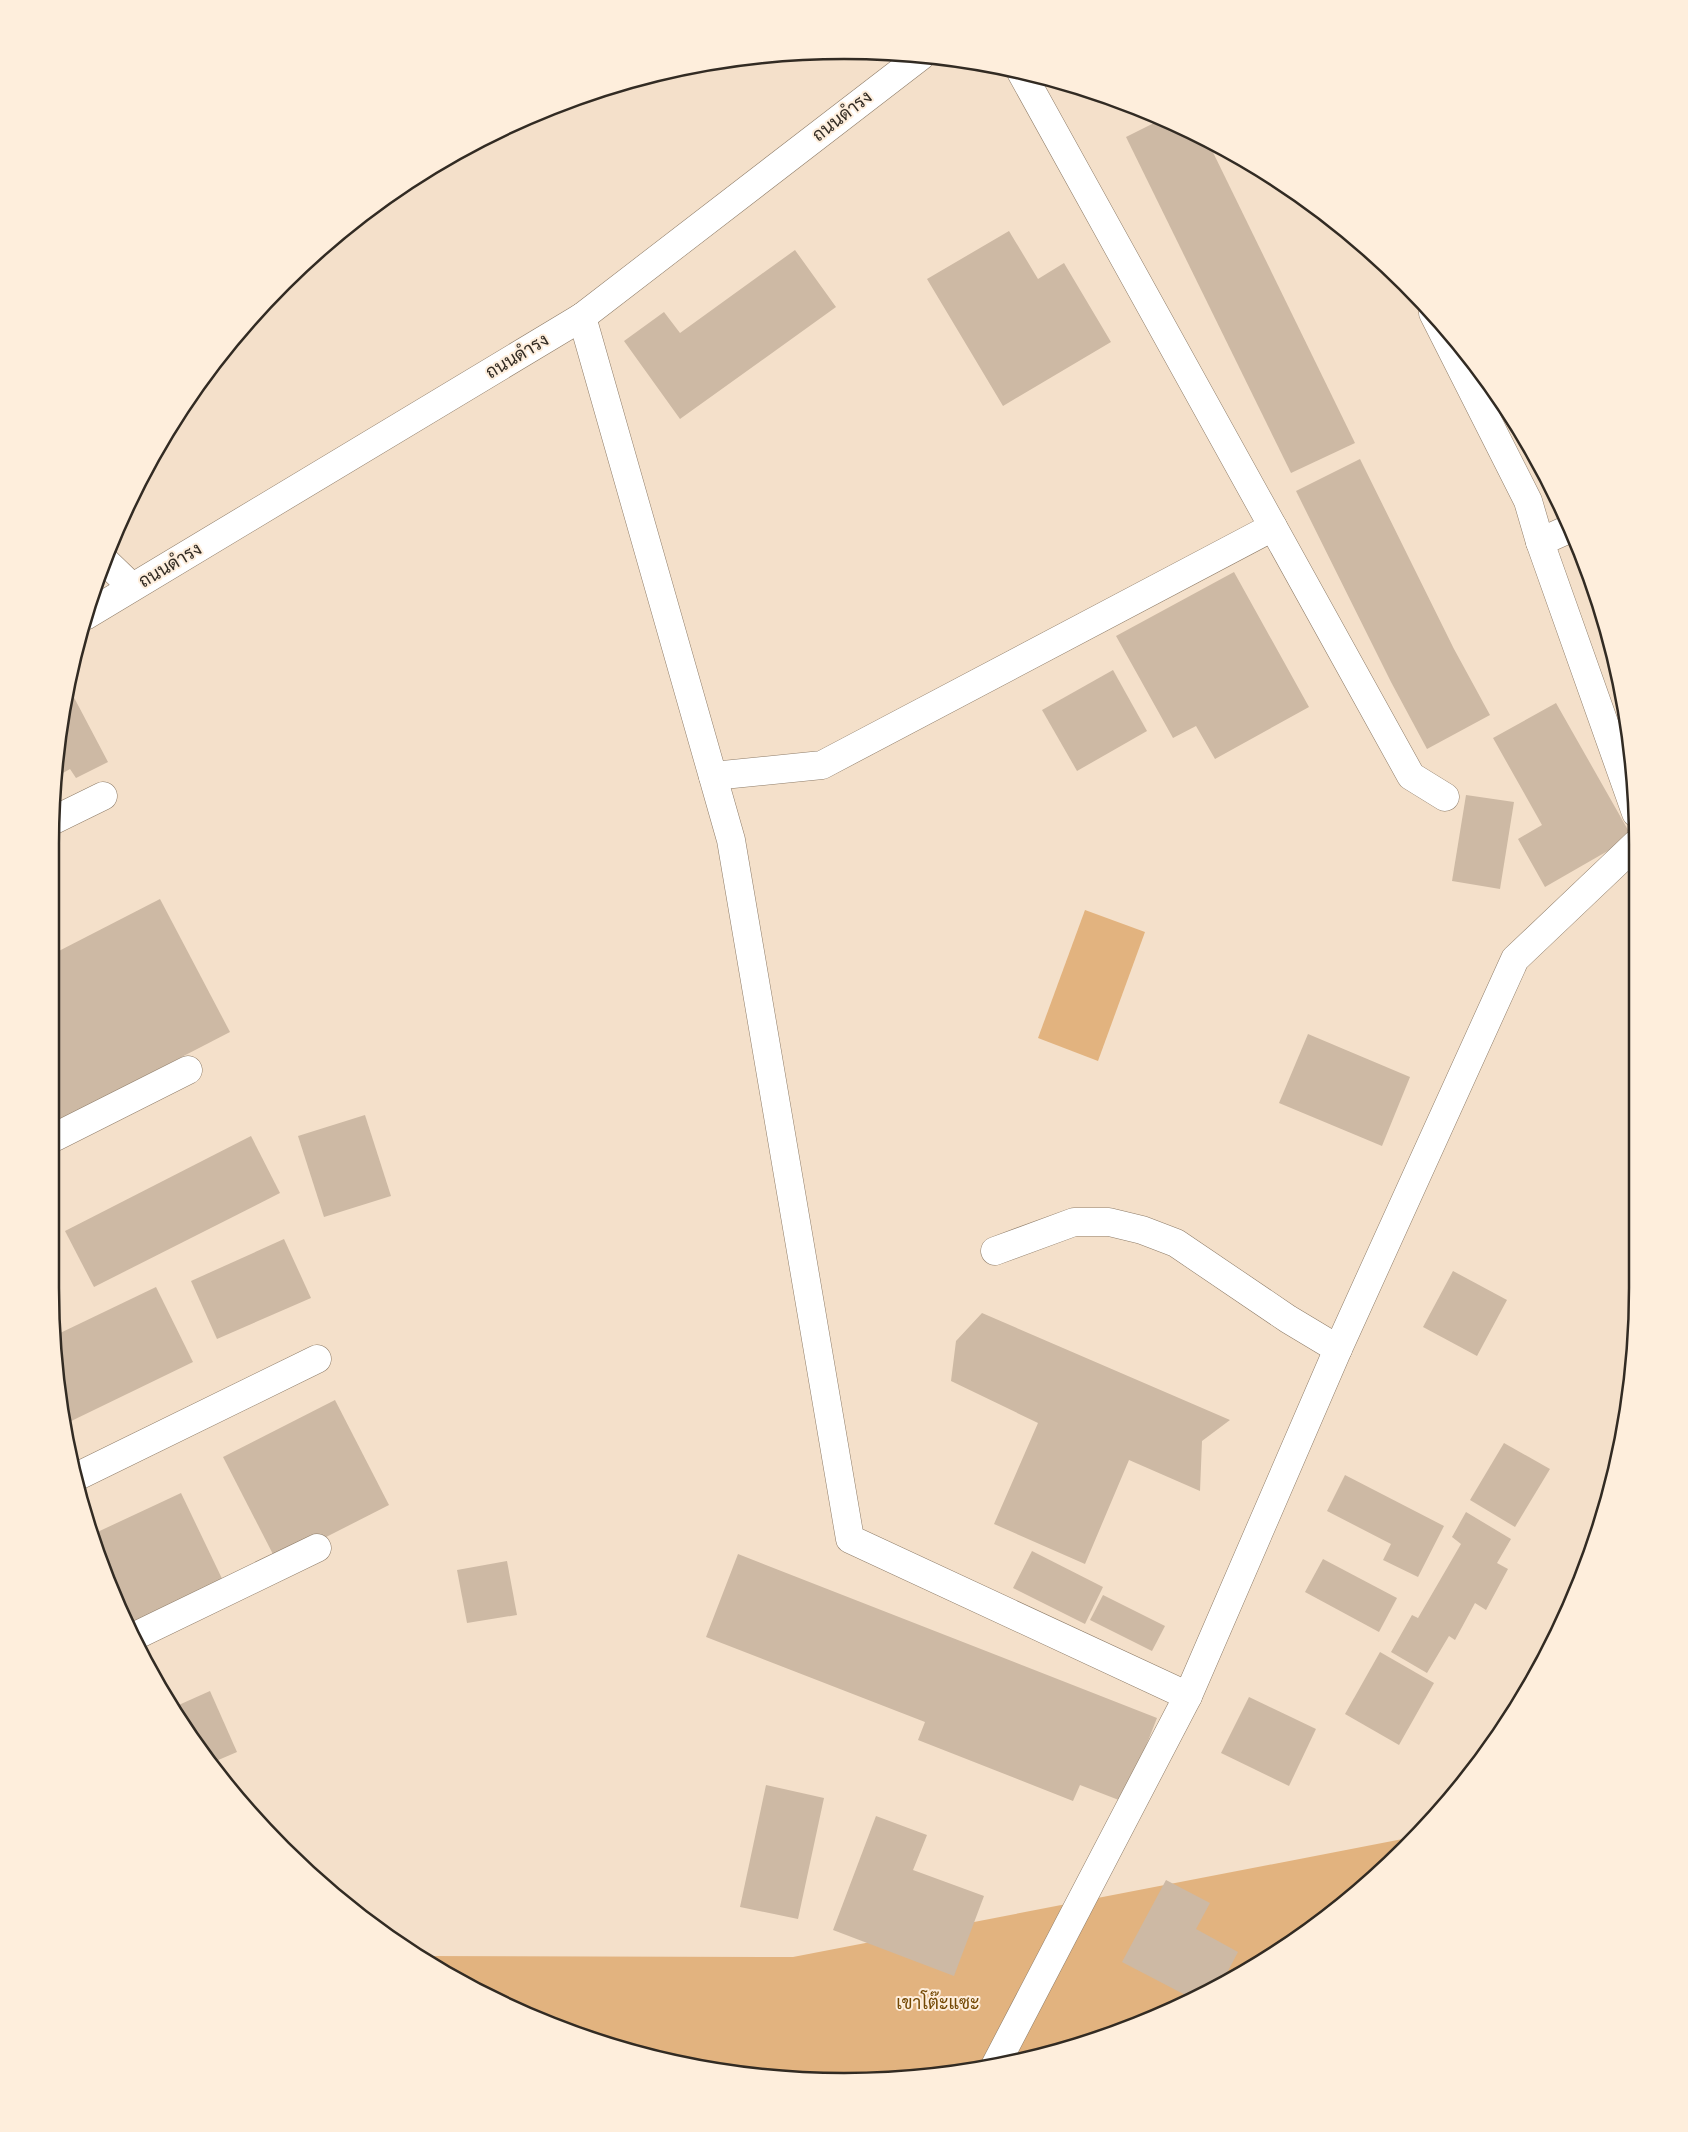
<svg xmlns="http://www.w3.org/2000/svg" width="1688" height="2132" font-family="'Public Sans',Sarabun,sans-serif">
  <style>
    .green { fill: #e2b37f }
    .building { fill: #cdb9a4 }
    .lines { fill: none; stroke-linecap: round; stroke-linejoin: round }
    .minor-casing { stroke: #8e7c68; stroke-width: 29 }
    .minor { stroke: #fff; stroke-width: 28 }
    .labels { text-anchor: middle; stroke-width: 4; stroke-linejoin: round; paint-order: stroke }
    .street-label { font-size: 18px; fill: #322b23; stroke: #feeedc }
    .park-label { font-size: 18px; fill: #744803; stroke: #feeedc }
    .rim { fill: none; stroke: #322b23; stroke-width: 2.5 }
  </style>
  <rect width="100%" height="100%" fill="#f4e0ca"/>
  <g class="green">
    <path d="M1085,910L1145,932L1098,1061L1038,1038Z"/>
    <path d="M1413,1837L1368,1885L1241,1976L1148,2022L1049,2055L947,2075L844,2082L740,2075L638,2055L540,2021L447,1975L418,1956L793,1957Z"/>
  </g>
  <g class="building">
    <path d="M1162,119L1195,132L1206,138L1355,443L1291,473L1126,137Z"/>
    <path d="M1009,231L1038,279L1064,263L1111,342L1003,406L927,279Z"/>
    <path d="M795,250L836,307L680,419L624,341L664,312L680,333Z"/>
    <path d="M1360,459L1454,649L1490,715L1427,749L1391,682L1296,491Z"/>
    <path d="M1234,572L1309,707L1215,759L1196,726L1173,738L1116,636Z"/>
    <path d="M1113,670L1147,731L1077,771L1042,710Z"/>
    <path d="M69,688L108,762L76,778L70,769L54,778L65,690Z"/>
    <path d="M1556,703L1632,837L1545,887L1518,839L1542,825L1493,738Z"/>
    <path d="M1466,795L1514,802L1500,889L1452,881Z"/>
    <path d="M160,899L230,1032L54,1123L53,954Z"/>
    <path d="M1308,1034L1410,1077L1382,1146L1279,1103Z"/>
    <path d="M365,1115L391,1196L324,1217L298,1136Z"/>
    <path d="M251,1136L280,1193L94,1287L65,1231Z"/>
    <path d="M284,1239L311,1298L217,1339L191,1281Z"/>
    <path d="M1453,1271L1507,1300L1477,1356L1423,1327Z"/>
    <path d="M156,1287L193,1362L63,1425L57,1391L56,1335Z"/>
    <path d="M982,1313L1230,1420L1202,1441L1200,1491L1129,1460L1085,1564L994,1524L1038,1423L951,1381L956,1341Z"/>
    <path d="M335,1400L389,1505L277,1562L223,1457Z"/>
    <path d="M1504,1443L1550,1469L1515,1527L1470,1500Z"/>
    <path d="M1345,1475L1444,1526L1418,1577L1383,1560L1391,1544L1327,1511Z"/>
    <path d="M181,1493L227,1589L131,1634L110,1592L91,1535Z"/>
    <path d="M1466,1512L1511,1539L1497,1563L1508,1569L1486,1610L1475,1603L1455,1640L1449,1636L1427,1673L1391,1652L1412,1615L1418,1618L1461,1544L1452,1537Z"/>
    <path d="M1032,1551L1103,1587L1085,1624L1013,1588Z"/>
    <path d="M738,1554L1157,1718L1124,1802L1080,1785L1073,1801L918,1740L925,1722L706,1637Z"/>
    <path d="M1323,1559L1397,1598L1379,1632L1305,1592Z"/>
    <path d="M507,1561L517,1615L467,1623L457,1570Z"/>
    <path d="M1103,1595L1165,1626L1152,1651L1090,1620Z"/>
    <path d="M1380,1652L1434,1683L1399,1745L1345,1714Z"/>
    <path d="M210,1691L237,1752L209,1764L172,1708Z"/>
    <path d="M1249,1697L1316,1729L1289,1786L1221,1753Z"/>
    <path d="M766,1785L824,1798L798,1919L740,1907Z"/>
    <path d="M876,1816L927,1835L913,1870L984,1896L954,1976L833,1930Z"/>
    <path d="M1166,1880L1210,1903L1196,1929L1238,1952L1220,1986L1193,1999L1122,1962Z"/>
  </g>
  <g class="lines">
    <defs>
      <g id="minor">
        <path d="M1021,72L1411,776L1445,797"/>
        <path d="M1433,313L1528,501L1540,542L1636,813"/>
        <path d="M582,317L731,840L850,1539L1188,1696"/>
        <path d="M1540,542L1569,529"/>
        <path d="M105,561L132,587"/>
        <path d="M85,616L582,317L921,56"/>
        <path d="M713,776L822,765L1273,527"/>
        <path d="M52,821L103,796"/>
        <path d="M55,1137L188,1070"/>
        <path d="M995,1251L1074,1222H1109L1142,1230L1176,1243L1288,1319L1338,1349"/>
        <path d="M74,1478L317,1359"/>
        <path d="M133,1637L317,1548"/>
        <path d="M995,2066L1188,1696L1338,1349L1515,959L1636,844"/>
      </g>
    </defs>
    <use href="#minor" class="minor-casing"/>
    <use href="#minor" class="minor"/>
  </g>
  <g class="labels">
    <g class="street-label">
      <text transform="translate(842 116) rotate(-38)" y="6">ถนนดำรง</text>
      <text transform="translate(517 356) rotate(-31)" y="6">ถนนดำรง</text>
      <text transform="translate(170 565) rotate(-31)" y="6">ถนนดำรง</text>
    </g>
    <g class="park-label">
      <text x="938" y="2009">เขาโต๊ะแซะ</text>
    </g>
  </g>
  <path d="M0 0H1688V2132H0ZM844 59H844A785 785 0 0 1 1629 844V1288A785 785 0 0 1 844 2073H844A785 785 0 0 1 59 1288V844A785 785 0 0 1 844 59Z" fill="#feeedc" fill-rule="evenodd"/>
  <path class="rim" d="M844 59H844A785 785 0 0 1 1629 844V1288A785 785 0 0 1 844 2073H844A785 785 0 0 1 59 1288V844A785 785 0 0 1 844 59Z"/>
</svg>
